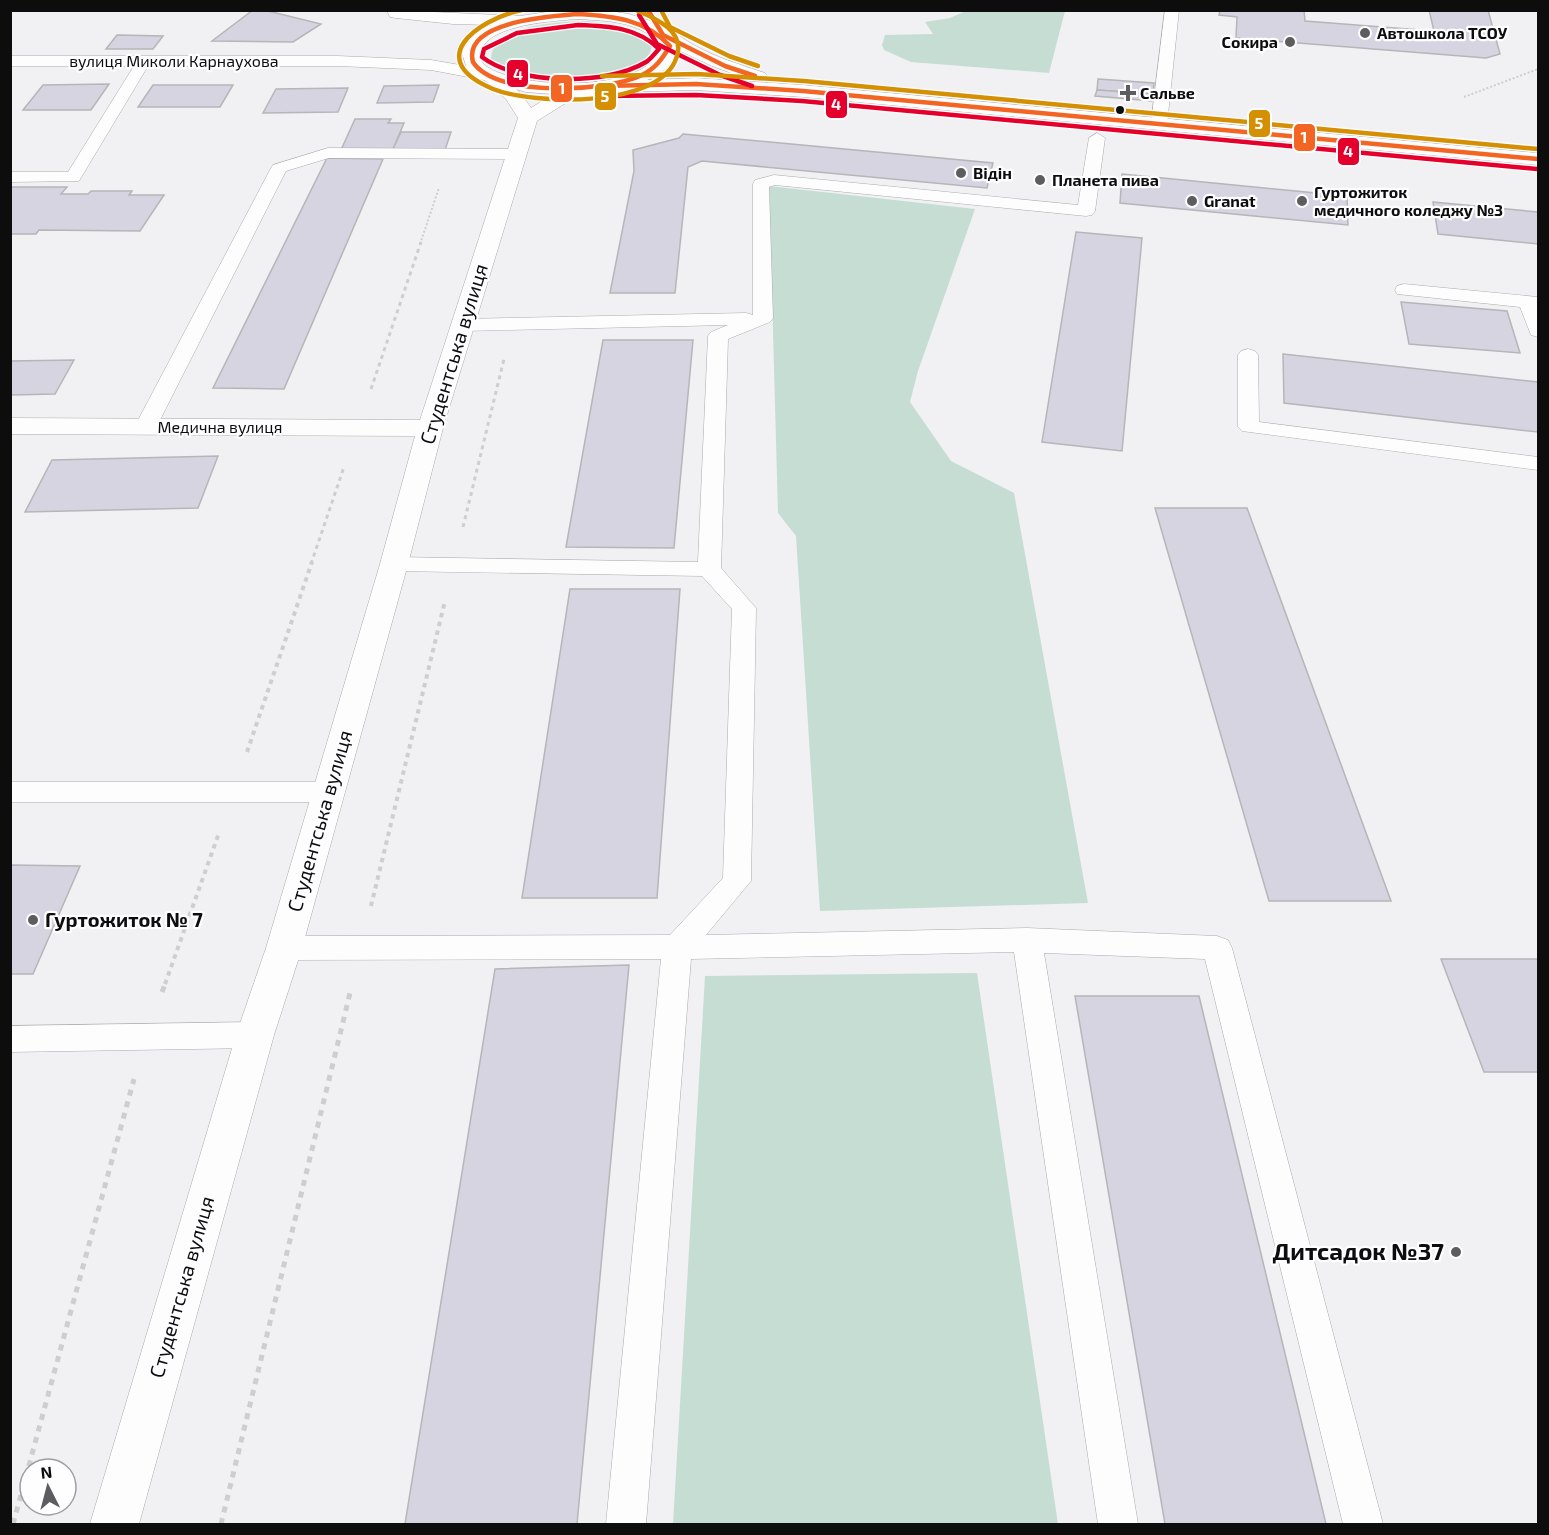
<svg xmlns="http://www.w3.org/2000/svg" width="1549" height="1535" font-family="'Exo 2',sans-serif">
  <style>
    .green { fill: #c6ddd3 }
    .building { fill: #d6d4e1; stroke: #b6b5b7; stroke-width: 1.5 }
    .lines { fill: none; stroke-linecap: round; stroke-linejoin: round }
    .service-casing { stroke: #abaaad; stroke-width: 1 }
    .minor-casing { stroke: #abaaad; stroke-width: 1 }
    .secondary-casing { stroke: #abaaad; stroke-width: 1 }
    .path-far3 { stroke: #cececf; stroke-width: 2; stroke-dasharray: 2 2; stroke-linecap: butt }
    .path-far2 { stroke: #cececf; stroke-width: 3; stroke-dasharray: 4 4; stroke-linecap: butt }
    .path-far1 { stroke: #cececf; stroke-width: 4; stroke-dasharray: 4.5 4.5; stroke-linecap: butt }
    .path { stroke: #cececf; stroke-width: 5; stroke-dasharray: 6 6; stroke-linecap: butt }
    .service { fill: #fdfdfd; fill-rule: evenodd }
    .minor { fill: #fdfdfd; fill-rule: evenodd }
    .secondary { fill: #fdfdfd; fill-rule: evenodd }
    .bus-1-casing { stroke: #fefdff; stroke-width: 7 }
    .bus-2-casing { stroke: #fefdff; stroke-width: 7 }
    .bus-3-casing { stroke: #fefdff; stroke-width: 7 }
    .bus-1 { stroke: #f26522; stroke-width: 4.5 }
    .bus-2 { stroke: #e4002b; stroke-width: 4.5 }
    .bus-3 { stroke: #d48f02; stroke-width: 4.5 }
    .poi-dot { fill: #5d5c5e; stroke: #fefdff; stroke-width: 2 }
    .bus-dot { fill: #0d0d0e; stroke: #fefdff; stroke-width: 2 }
    .labels { text-anchor: middle; stroke-width: 4.5; stroke-linejoin: round; paint-order: stroke }
    .far-poi-label { font-size: 16px; font-weight: bold; fill: #0d0d0e; stroke: #fefdff; text-anchor: start }
    .far-street-label { font-size: 16px; fill: #0d0d0e; stroke: #fefdff }
    .street-label { font-size: 20px; fill: #0d0d0e; stroke: #fefdff }
    .poi-label { font-size: 20px; font-weight: bold; fill: #0d0d0e; stroke: #fefdff; text-anchor: start }
    .near-poi-label { font-size: 24px; font-weight: bold; fill: #0d0d0e; stroke: #fefdff; text-anchor: end }
    .line-badge { stroke: #fefdff; stroke-width: 2 }
    .badge-label { font-size: 16px; text-anchor: middle; font-weight: bold; fill: #fff }
  </style>
  <rect width="100%" height="100%" fill="#f1f0f3"/>
  <g class="green">
    <path d="M968,10L1065,11L1049,73L911,62L884,50L882,45L885,35L933,34L925,22L950,18Z"/>
    <path d="M585,21C609,23 637,24 652,46C644,87 545,86 514,74C504,71 498,66 491,59C492,24 559,22 585,21Z"/>
    <path d="M769,186L975,209L918,371L910,402L951,461L1014,493L1088,903L820,911L796,536L778,513Z"/>
    <path d="M977,973L1058,1524H673L705,976Z"/>
  </g>
  <g class="building">
    <path d="M253,10H264L321,24L293,42L212,41Z"/>
    <path d="M1220,10H1304L1305,21L1434,31L1429,10H1488L1500,54L1486,58L1236,38L1237,17L1219,15Z"/>
    <path d="M117,35L163,36L153,49H106Z"/>
    <path d="M1098,79L1154,83L1153,94L1097,90Z"/>
    <path d="M109,84L91,110H23L43,85Z"/>
    <path d="M153,85H233L220,107H138Z"/>
    <path d="M439,85L433,102L377,103L384,86Z"/>
    <path d="M348,88L338,112L263,113L276,89Z"/>
    <path d="M1097,90L1153,94L1152,101L1095,96Z"/>
    <path d="M355,119H391L388,123H404L393,149L341,150Z"/>
    <path d="M401,132H451L445,150L393,149Z"/>
    <path d="M683,134L726,138L993,163L987,188L702,161L688,167L675,293H610L634,171L633,150L679,138Z"/>
    <path d="M327,158L383,159L284,389L213,388Z"/>
    <path d="M1122,174L1347,196L1348,225L1120,203Z"/>
    <path d="M10,187H67L61,194H88L91,191H132L129,195H164L140,231L39,230L36,234H10Z"/>
    <path d="M1433,202L1538,212V244L1438,234Z"/>
    <path d="M1076,232L1142,238L1122,451L1042,442Z"/>
    <path d="M1401,302L1507,311L1520,353L1409,344Z"/>
    <path d="M603,340H693L674,548L566,547Z"/>
    <path d="M1283,354L1538,382V432L1284,403Z"/>
    <path d="M74,360L55,394L10,395V361Z"/>
    <path d="M218,456L198,508L25,512L52,460Z"/>
    <path d="M1155,508H1247L1391,901H1269Z"/>
    <path d="M570,589H680L657,898H522Z"/>
    <path d="M10,865L80,866L33,974H10Z"/>
    <path d="M1441,959H1538V1072H1484Z"/>
    <path d="M629,965L577,1524H405L495,969Z"/>
    <path d="M1075,996H1199L1326,1524H1165Z"/>
  </g>
  <g class="lines">
    <defs>
      <g id="service">
        <path d="M1165,10H1179L1167,124L1159,129L1151,124Z"/>
        <path d="M144,57L151,61L79,181L10,182V172H68L137,61Z"/>
        <path d="M1097,133L1105,138L1095,211L1092,215L1086,216L775,185L769,187L773,318L770,322L728,339L721,568L756,608L751,881L706,935L1027,928L1217,936L1228,940L1232,948L1383,1524H1343L1205,959L1044,953L1138,1524H1098L1014,952L691,959L646,1524H606L661,959L284,960L273,956L269,948L273,940L284,936L670,935L723,878L732,609L702,576L394,571L386,569L382,564L386,559L394,557L698,562L708,336L711,332L728,325L462,331L455,329L452,325L455,321L462,319L746,313L753,315V184L755,180L774,175L1078,205L1089,138Z"/>
        <path d="M328,148L516,149L524,154L516,159L329,158L286,171L157,426L153,430L146,432L139,430L135,426L271,168L273,165Z"/>
        <path d="M1404,284L1538,297V337L1531,335L1520,307L1397,294L1395,290L1397,286Z"/>
        <path d="M1248,349L1255,351L1258,355L1259,422L1538,457V470L1242,431L1238,427V355L1241,351Z"/>
        <path d="M10,782H328L338,785L342,792L338,799L328,802H10Z"/>
        <path d="M255,1022L266,1026L271,1035L266,1044L255,1048L10,1052V1026Z"/>
      </g>
      <path id="minor" d="M488,70C506,74 521,93 531,108L550,96L595,82H609L611,86L609,90L564,104L537,121L443,428L408,564L302,948L274,1035L139,1524H90L236,1035L266,948L380,564L415,436L10,434V418L420,420L518,118L506,99L479,75L482,71Z"/>
      <path id="secondary" d="M389,10L520,16L560,10H603L629,14L651,21H663C689,50 730,61 765,73L768,77L765,81H753L712,66L678,50C674,65 661,74 647,80L696,78L803,85L1538,153V165L803,97L696,90L552,94L526,92L484,80L431,70L338,66H10V56H338L431,60L466,66L462,53C469,38 477,31 491,25L453,24L396,18L390,17L388,13ZM578,19C608,21 641,21 661,46C650,94 523,89 489,68C482,64 478,58 481,50C491,24 554,21 578,19Z"/>
    </defs>
    <use href="#service" class="service-casing"/>
    <use href="#minor" class="minor-casing"/>
    <use href="#secondary" class="secondary-casing"/>
    <g class="path-far3">
      <path d="M1464,97L1538,69"/>
      <path d="M420,244L439,188"/>
    </g>
    <g class="path-far2">
      <path d="M371,389L421,242"/>
      <path d="M463,527L504,359"/>
      <path d="M311,564L344,467"/>
    </g>
    <g class="path-far1">
      <path d="M247,752L312,562"/>
      <path d="M371,906L445,601"/>
      <path d="M165,984L219,833"/>
    </g>
    <g class="path">
      <path d="M162,992L166,982"/>
      <path d="M13,1524L134,1079"/>
      <path d="M221,1524L351,989"/>
    </g>
    <use href="#service" class="service"/>
    <use href="#minor" class="minor"/>
    <use href="#secondary" class="secondary"/>
    <defs>
      <g id="bus-1">
        <path d="M648,10L663,35L725,66L755,76"/>
        <path d="M578,14C613,16 645,19 670,46C662,59 656,68 642,75C607,92 496,98 473,62C462,21 554,16 578,14Z"/>
        <path d="M602,86L696,84L803,91L1538,159"/>
      </g>
      <g id="bus-2">
        <path d="M639,15L657,44L720,75L752,86"/>
        <path d="M578,25C608,26 637,27 659,49C655,53 651,59 646,62C606,86 519,85 482,57L484,49L517,33Z"/>
        <path d="M602,96L696,95L802,101L1537,169"/>
      </g>
      <g id="bus-3">
        <path d="M522,10C476,20 423,60 493,89C534,105 662,109 677,56C685,30 654,18 636,10"/>
        <path d="M661,10L670,27L729,56L758,66"/>
        <path d="M602,76L697,74L804,81L1538,149"/>
      </g>
    </defs>
    <use href="#bus-1" class="bus-1-casing"/>
    <use href="#bus-2" class="bus-2-casing"/>
    <use href="#bus-3" class="bus-3-casing"/>
    <use href="#bus-1" class="bus-1"/>
    <use href="#bus-2" class="bus-2"/>
    <use href="#bus-3" class="bus-3"/>
  </g>
  <g class="poi-dot">
    <circle cx="1365" cy="33" r="6"/>
    <circle cx="1290" cy="42" r="6"/>
    <path d="M1125 84h6v6h6v6h-6v6h-6v-6h-6v-6h6z"/>
    <circle cx="961" cy="173" r="6"/>
    <circle cx="1040" cy="180" r="6"/>
    <circle cx="1192" cy="201" r="6"/>
    <circle cx="1302" cy="201" r="6"/>
    <circle cx="33" cy="920" r="6"/>
    <circle cx="1456" cy="1252" r="6"/>
  </g>
  <circle class="bus-dot" cx="1120" cy="110" r="5"/>
  <g class="labels">
    <g class="far-poi-label">
      <text x="1377" y="39">Автошкола ТСОУ</text>
      <text x="1278" y="48" text-anchor="end">Сокира</text>
      <text x="1140" y="99">Сальве</text>
      <text x="973" y="179">Відін</text>
      <text x="1052" y="186">Планета пива</text>
      <text x="1314" y="198">Гуртожиток<tspan x="1314" dy="18">медичного коледжу №3</tspan></text>
      <text x="1204" y="207">Granat</text>
    </g>
    <g class="far-street-label">
      <text x="174" y="67">вулиця Миколи Карнаухова</text>
      <text x="220" y="433">Медична вулиця</text>
    </g>
    <g class="street-label">
      <text transform="translate(454 354) rotate(-73)" y="7">Студентська вулиця</text>
      <text transform="translate(320 821) rotate(-74)" y="7">Студентська вулиця</text>
      <text transform="translate(182 1287) rotate(-74)" y="7">Студентська вулиця</text>
    </g>
    <g class="poi-label">
      <text x="45" y="927">Гуртожиток № 7</text>
    </g>
    <g class="near-poi-label">
      <text x="1444" y="1260">Дитсадок №37</text>
    </g>
  </g>
  <g class="line-badge">
    <rect x="506" y="59" width="23" height="29" rx="6" fill="#e4002b"/>
    <rect x="550" y="74" width="23" height="29" rx="6" fill="#f26522"/>
    <rect x="594" y="82" width="23" height="29" rx="6" fill="#d48f02"/>
    <rect x="825" y="90" width="23" height="29" rx="6" fill="#e4002b"/>
    <rect x="1248" y="109" width="23" height="29" rx="6" fill="#d48f02"/>
    <rect x="1293" y="123" width="23" height="29" rx="6" fill="#f26522"/>
    <rect x="1337" y="137" width="23" height="29" rx="6" fill="#e4002b"/>
  </g>
  <g class="badge-label">
    <text x="518" y="80">4</text>
    <text x="562" y="94">1</text>
    <text x="605" y="102">5</text>
    <text x="836" y="110">4</text>
    <text x="1259" y="129">5</text>
    <text x="1304" y="143">1</text>
    <text x="1348" y="157">4</text>
  </g>
  <rect width="1549" height="1535" fill="none" stroke="#0d0d0e" stroke-width="24"/>
  <g transform="translate(48 1487) rotate(354)"><circle r="28" fill="#fefdff" stroke="#9e9d9f" stroke-width="1.5"/>
  <path d="M0-4.5L10 22L0 15L-10 22Z" fill="#5d5c5e"/>
  <text y="-9" font-size="16" font-weight="bold" text-anchor="middle" fill="#0d0d0e">N</text>
  </g>
</svg>
